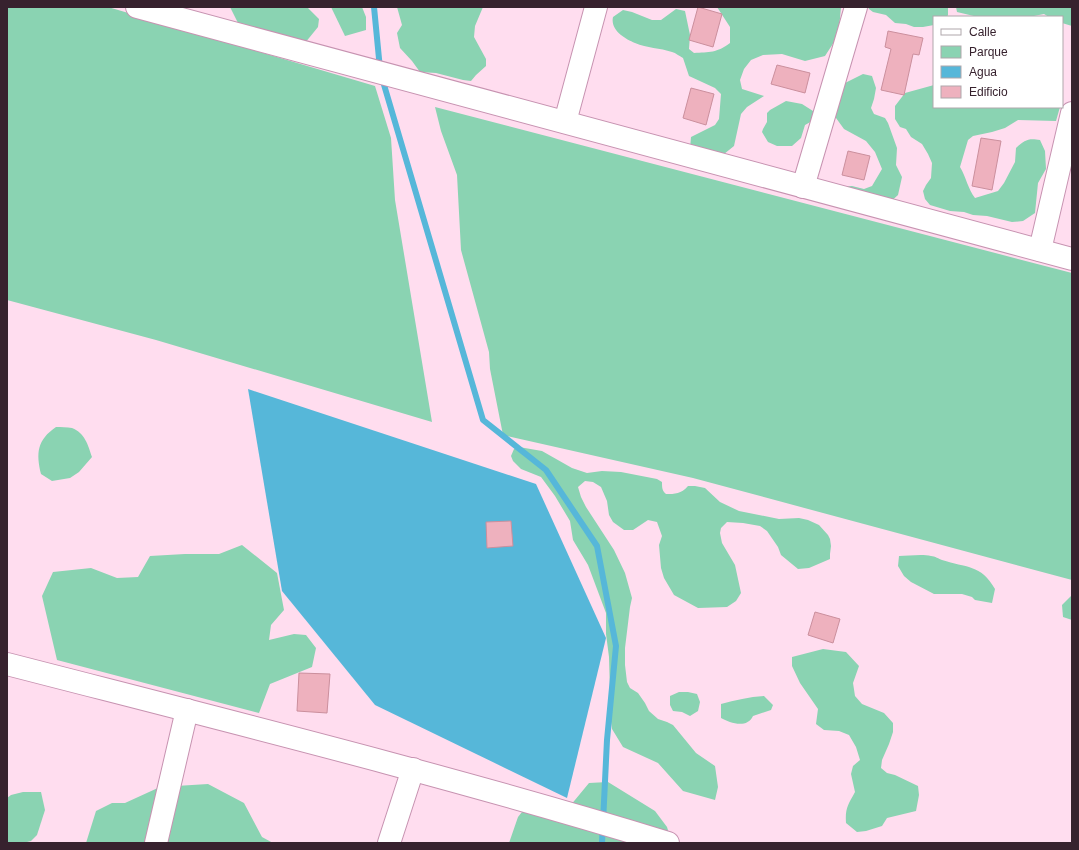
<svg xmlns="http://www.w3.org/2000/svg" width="1079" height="850" font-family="Arial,sans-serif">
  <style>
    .green { fill: #8ad3b2 }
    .water { fill: #56b7d9 }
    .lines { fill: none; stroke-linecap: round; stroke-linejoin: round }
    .stream { stroke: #56b7d9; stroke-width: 6 }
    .building { fill: #eeb1be; stroke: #cb8f9d }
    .minor-casing { stroke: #c793b1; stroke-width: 24 }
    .minor { stroke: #fff; stroke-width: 22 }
  </style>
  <rect width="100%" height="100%" fill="#ffddef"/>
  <g class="green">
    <path d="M7,7H108L375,86L391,138L395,200L432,422L156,340L7,300Z"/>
    <path d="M230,7H308V8L319,19L318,27L305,43L238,23Z"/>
    <path d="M331,7H362L366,17V30L345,36Z"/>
    <path d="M397,7H483L475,26L474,37L486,59V66L476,75L471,81L463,80L436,73L420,72L412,61L400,48L397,33L402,25Z"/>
    <path d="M717,7H841L839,29L836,39L825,56L805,61L782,54L763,55L751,60L744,69L740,80L742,89L764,96L747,107L741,114L734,146L719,158L690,149L691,137L715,125L719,119L721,94L715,88L689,76L683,58C679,56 676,53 672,52C660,48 647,48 635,43C625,39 610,30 613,17L623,10L632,12L652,20H661L676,9L685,11L690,35L689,49L694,53C709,52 717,53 730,43V27Z"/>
    <path d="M868,7H948V15L947,17H934V25L923,27H914L906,24L895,23L886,15L873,12L869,9Z"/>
    <path d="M956,7H1072V26L1062,23V17H1049L1044,14L1029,17H978L957,12Z"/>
    <path d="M863,74L872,76L876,88L874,99L871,108L874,114L885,118L888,123L897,148L896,165L902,177L898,195L887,205L839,187L852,186L864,189L872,186L882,169L875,152L866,141L844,129L836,118L835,108L843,84Z"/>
    <path d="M934,85V107H1060L1056,121L1018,120L1005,128L992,132L973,136L968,140L960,167C966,177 968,189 975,198L998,191L1004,183L1015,162L1016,148C1025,140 1028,138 1040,140L1045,151L1046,169L1038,183L1035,213L1023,221L1012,222L987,216L973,215L964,212L950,211L930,205L925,199L923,191L926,185L931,178L932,163L928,154L922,144L911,137L906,129L900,127L895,119V106L905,93Z"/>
    <path d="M786,101L802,104L813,111L814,120L805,125L801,138L792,146H777L768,142L762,132L763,129L767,122V113L770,110Z"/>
    <path d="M435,107L1072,273V580L693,478L503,435L490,369L489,352L461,250L457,175L441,131Z"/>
    <path d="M56,427C61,427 67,427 72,428C85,433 88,445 92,457L79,472L70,478L52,481L41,474C36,453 37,440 56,427Z"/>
    <path d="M519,447L542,451L572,468L587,473L602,471L621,472L657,479L662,482C662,487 662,491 666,494C675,494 681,494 688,486H695L705,488L720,502L739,511L779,519L799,518L808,520L819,525L828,535L830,539L831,546L830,554V559L809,568L798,569L781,555L778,547L767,531L760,526L743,523L727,522L721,528L720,533L722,543L735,565L741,593L736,601L727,607L698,608L674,595L664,578L661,568L659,545L662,536L657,522L648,520L633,530H624L613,522L609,515L607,501L601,487L593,482L585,481L578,487L581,497L586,507L614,550L625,573L632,598L630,607L625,648V665L627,682L630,688L638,693L645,703L649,711L658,719L667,722L673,725L696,753L715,766L718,787L715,800L683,791L658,763L623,747L612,729L609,707L610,692L609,657L606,634V613L588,565L573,540L570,521L555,496L541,477L521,469L513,461L511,456L514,449Z"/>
    <path d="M242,545L277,573L284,610L271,625L269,640L294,634L306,635L316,648L312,667L270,684L259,713L57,660L42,596L53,572L91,568L117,578L138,577L150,556L185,554H219Z"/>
    <path d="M899,556C908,556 922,554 931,556C935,556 939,559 942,560C966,568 981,564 995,589L992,603L975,600L972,597L962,594H934L911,582L904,576L898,566Z"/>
    <path d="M1071,596H1072V620L1063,617L1062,605Z"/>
    <path d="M823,649L846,652L859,666L853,683L855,696L862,704L884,713L893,723V732L889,744L882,760L881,768L887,773L895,775L918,786L919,795L916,811L887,818L882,826L866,831L857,832L846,823C845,808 848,805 855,792L851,774L853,766L860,760L856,747L849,735L839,731L824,730L816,724L818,709L800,683L792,666V657Z"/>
    <path d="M679,692H688L697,694L700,702L698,711L690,716L682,712L673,711L670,705V696Z"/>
    <path d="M764,696L773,705L771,710L753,716C747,729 730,723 721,718V704C735,700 749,697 764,696Z"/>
    <path d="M608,782L655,811L667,827L672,843H509L518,817L526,807L570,806L589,783Z"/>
    <path d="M208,784L244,803L262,837L273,843H86L96,811L112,803H125L160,787Z"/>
    <path d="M23,792H41L45,810L37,835L31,841L23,843H7V798L11,795Z"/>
  </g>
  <path class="water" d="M248,389L536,484L606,638L567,798L375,705L282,591Z"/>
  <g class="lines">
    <g class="stream">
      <path d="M374,7L380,69"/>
      <path d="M382,78L483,420L546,470L597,546L616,646L607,740L602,843"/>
    </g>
  </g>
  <g class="building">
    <path d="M698,7L722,14L713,47L689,40Z"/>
    <path d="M888,31L923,38L919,55L913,54L904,95L881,90L891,49L885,47Z"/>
    <path d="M777,65L810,73L805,93L771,84Z"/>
    <path d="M691,88L714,94L706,125L683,118Z"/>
    <path d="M981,138L1001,141L992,190L972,186Z"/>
    <path d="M848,151L870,156L864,180L842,175Z"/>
    <path d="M511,521L513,546L487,548L486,522Z"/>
    <path d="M815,612L840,619L833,643L808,635Z"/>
    <path d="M299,673L330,674L327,713L297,711Z"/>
  </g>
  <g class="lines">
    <defs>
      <g id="minor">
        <path d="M137,7L1072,259"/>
        <path d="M565,122L596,7"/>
        <path d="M803,187L856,7"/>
        <path d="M1040,250L1072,113"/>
        <path d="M7,664C228,721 450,776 668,843"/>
        <path d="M156,843L187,710"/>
        <path d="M389,843L413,769"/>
      </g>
    </defs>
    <use href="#minor" class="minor-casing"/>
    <use href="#minor" class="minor"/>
  </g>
  <rect width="1079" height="850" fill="none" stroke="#37222e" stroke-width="16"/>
  <rect x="933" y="16" width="130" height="92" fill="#ffffff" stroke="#afa7ab"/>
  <rect x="941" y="29" width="20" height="6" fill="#ffffff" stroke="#afa7ab"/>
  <text x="969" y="36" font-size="12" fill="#37222e">Calle</text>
  <rect x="941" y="46" width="20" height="12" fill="#8ad3b2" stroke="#afa7ab"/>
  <text x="969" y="56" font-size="12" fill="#37222e">Parque</text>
  <rect x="941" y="66" width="20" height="12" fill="#56b7d9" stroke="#afa7ab"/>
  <text x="969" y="76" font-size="12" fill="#37222e">Agua</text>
  <rect x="941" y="86" width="20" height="12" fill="#eeb1be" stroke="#afa7ab"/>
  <text x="969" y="96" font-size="12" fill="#37222e">Edificio</text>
</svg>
